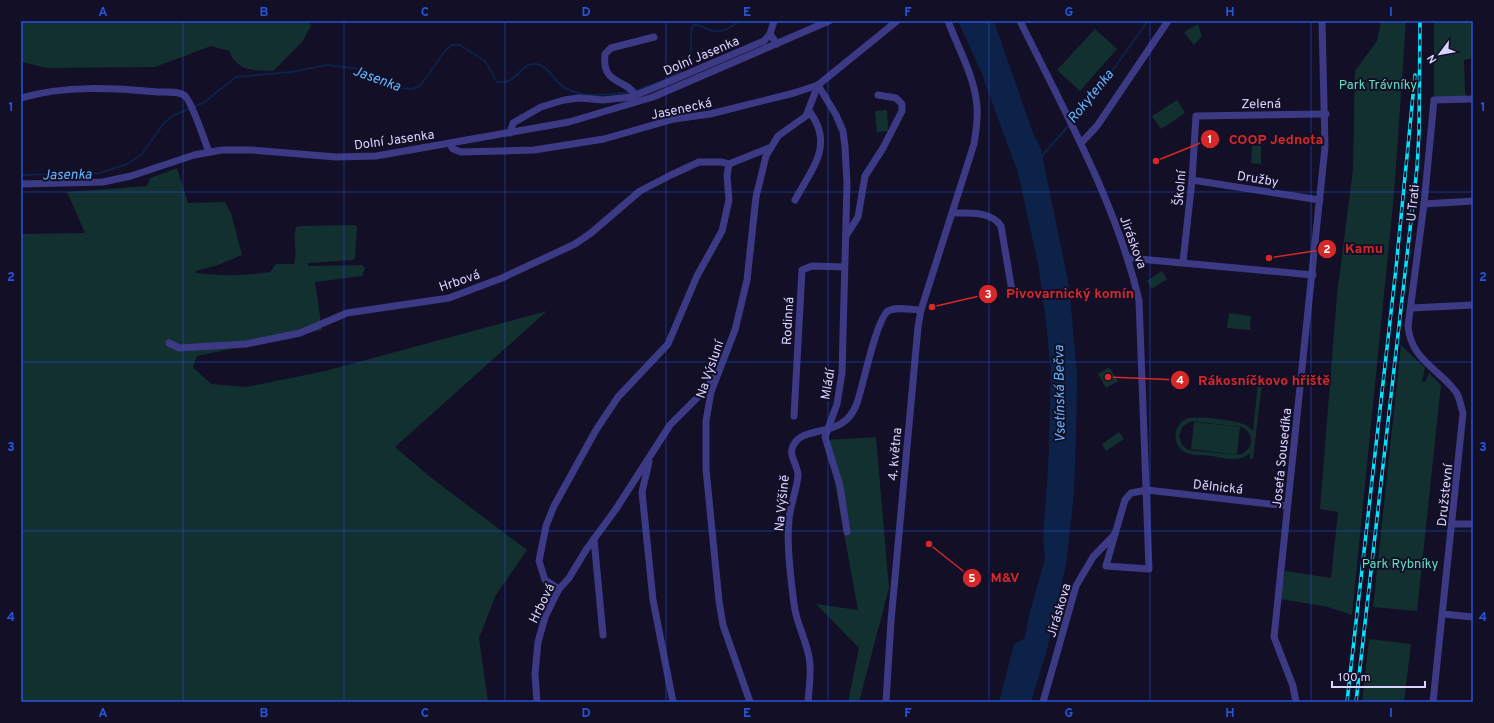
<svg xmlns="http://www.w3.org/2000/svg" width="1494" height="723" font-family="Overpass,sans-serif">
  <style>
    .green { fill: #12302f; fill-rule: evenodd }
    .water { fill: #0c2248 }
    .lines { fill: none; stroke-linecap: round; stroke-linejoin: round }
    .stream { stroke: #0c2248; stroke-width: 2 }
    .minor { stroke: #3d3a85; stroke-width: 7 }
    .rail-casing { stroke: #00e5ff; stroke-width: 3.5 }
    .rail { stroke: #130f26; stroke-width: 2; stroke-dasharray: 6; stroke-linecap: butt }
    .grid { fill: none; stroke: #2655da; stroke-width: 1; stroke-opacity: 0.55 }
    .labels { text-anchor: middle; stroke-width: 4; stroke-linejoin: round; paint-order: stroke }
    .street-label { font-size: 13px; fill: #d9d4ff; stroke: #130f26 }
    .park-label { font-size: 13px; fill: #5fe0c0; stroke: #130f26 }
    .water-label { font-size: 14px; font-style: italic; fill: #62b6ff; stroke: #130f26 }
    .leader { fill: none; stroke: #d62828; stroke-width: 1.5 }
    .callout-dot { fill: #d62828; stroke: #130f26; stroke-width: 1.5 }
    .mark-label { font-size: 12px; text-anchor: middle; font-weight: bold; fill: #fff }
    .callout-label { font-size: 14px; text-anchor: middle; font-weight: bold; fill: #d62828; stroke: #130f26; stroke-width: 4; stroke-linejoin: round; paint-order: stroke }
    .neatline { fill: none; stroke: #2655da; stroke-width: 1.5 }
    .grid-label { font-size: 13px; text-anchor: middle; font-weight: bold; fill: #2655da }
  </style>
  <rect width="100%" height="100%" fill="#130f26"/>
  <g class="green">
    <path d="M21,21H308L311,26L302,42L273,71C253,70 238,72 229,51L211,46L155,67L47,68L21,62Z"/>
    <path d="M1381,21H1406L1394,194L1352,615L1328,607L1280,599L1285,571L1331,578L1338,512L1320,509L1337,295L1353,169L1355,71L1377,41Z"/>
    <path d="M1434,21H1472L1473,58L1464,60L1465,92L1468,99L1434,100Z"/>
    <path d="M1198,24L1202,36L1194,45L1184,32Z"/>
    <path d="M1095,29L1117,49L1080,91L1057,70Z"/>
    <path d="M1177,100L1185,113L1161,129L1152,116Z"/>
    <path d="M887,110L888,131L877,132L875,111Z"/>
    <path d="M1252,146H1261V164L1251,163Z"/>
    <path d="M177,168L188,203L225,202L231,213L242,255L218,265L196,271L197,273C225,276 242,276 270,272L276,264H294C298,251 292,239 296,227L302,226L355,225L357,227L355,258L353,260L309,263L308,266L362,265L365,268L362,276L315,282L322,330L197,356L193,367L211,384L246,387L325,371L547,311L395,447L429,476L527,550L496,595L479,638L488,702H21V234L85,233L67,192L147,186L150,178Z"/>
    <path d="M1162,271L1167,279L1152,289L1147,281Z"/>
    <path d="M1229,313L1251,316L1250,330L1227,328Z"/>
    <path d="M1401,345L1425,368L1422,381L1425,382L1429,373L1441,385L1417,611L1373,607Z"/>
    <path d="M1109,367L1118,381L1106,388L1098,374Z"/>
    <path d="M1258,383H1262L1253,459H1250V453C1240,463 1224,458 1212,456C1204,455 1195,456 1187,453C1173,448 1171,426 1186,419C1194,415 1233,420 1243,424C1247,425 1250,428 1253,431ZM1192,421L1241,427C1256,433 1254,451 1238,455L1188,450L1182,445L1179,435L1183,426Z"/>
    <path d="M1194,422L1240,427L1237,455L1191,449Z"/>
    <path d="M1119,432L1124,439L1106,451L1102,444Z"/>
    <path d="M876,437L889,588L859,702H848L859,648L816,604L858,610L827,440Z"/>
    <path d="M1369,639L1411,644L1404,702H1362Z"/>
  </g>
  <path class="water" d="M958,21H994L1033,133L1041,149L1069,286L1077,373L1076,434L1074,494L1066,565L1047,650L1031,702H999L1014,644L1025,638L1029,615L1045,559L1043,536L1048,470L1051,374L1046,321L1038,264L1018,173L981,72Z"/>
  <g class="lines">
    <g class="stream">
      <path d="M635,91C650,85 690,74 691,56C692,46 689,34 693,25C697,24 700,26 705,28C718,35 728,30 739,21"/>
      <path d="M1073,120L1104,82L1148,21"/>
      <path d="M1041,157L1070,124"/>
      <path d="M21,175L100,173L127,164L141,155L164,123L174,115L203,103L236,77L291,72L327,65L360,69L400,88L412,89L420,86L445,51L452,45H460L485,61L497,82C517,85 518,65 534,64C548,63 555,84 567,89C586,99 610,94 630,92"/>
    </g>
    <g class="minor">
      <path d="M1020,21C1064,110 1116,203 1139,300L1149,569L1106,566L1115,534"/>
      <path d="M770,34L774,21"/>
      <path d="M818,85L836,115L843,131L845,147L847,184L842,373L837,404L825,437L840,486L847,532"/>
      <path d="M635,95C628,79 601,86 605,54L611,48L654,37"/>
      <path d="M21,98C65,85 113,88 158,92C166,92 179,91 185,96C192,102 205,142 209,152"/>
      <path d="M510,133L513,123L541,107L564,100L579,98L603,100L631,97L661,85L764,41L770,34L777,44"/>
      <path d="M1081,143L1097,126L1168,21"/>
      <path d="M450,144L453,149L461,152L534,150L604,139L674,119L710,114L794,93L818,85L897,21"/>
      <path d="M1192,180L1320,200"/>
      <path d="M21,184L103,182L131,176L194,155L222,150H252L336,157L376,156L569,122L653,97L829,21"/>
      <path d="M795,200C812,168 835,145 809,111"/>
      <path d="M1424,204L1473,201"/>
      <path d="M953,213C969,213 991,211 1001,226L1012,291"/>
      <path d="M846,236L858,217L865,176L883,148L902,111V104L896,98L878,95"/>
      <path d="M1128,258L1313,275"/>
      <path d="M1183,262L1192,180L1196,116L1326,114"/>
      <path d="M1411,308L1473,305"/>
      <path d="M169,343L179,348L246,344L300,333L347,313L449,298L502,278L575,244L591,233L640,191L671,175L699,162H721L729,164"/>
      <path d="M794,416L802,270L812,266L844,267"/>
      <path d="M649,462L642,492L653,600L673,702"/>
      <path d="M1453,524H1473"/>
      <path d="M594,539L603,635"/>
      <path d="M559,589L545,580L539,561L546,526L554,506L596,430L618,397L668,344L697,276L722,231L729,200L727,176L729,164L769,148"/>
      <path d="M1443,614L1473,617"/>
      <path d="M537,702L535,674L538,642L545,617L559,589L569,578L586,550L616,509L670,425L702,393L714,378"/>
      <path d="M750,702L723,625L719,601L706,469V421L711,392L735,330L747,280L756,197L766,156L778,136L806,116L818,85"/>
      <path d="M808,702C809,687 812,671 809,657C806,639 796,623 794,604C791,581 786,542 789,520C790,505 797,490 798,475C798,465 788,456 793,446C803,423 844,441 857,403C863,386 876,320 888,311C896,306 913,310 921,310"/>
      <path d="M886,702L891,621L918,327L921,310L974,144C976,132 978,119 977,107C975,77 958,48 948,21"/>
      <path d="M1043,702L1076,586L1093,557L1115,534L1125,500L1131,493L1147,490L1287,506"/>
      <path d="M1296,702L1293,686L1274,637L1325,147L1322,21"/>
      <path d="M1433,702L1463,413C1461,407 1460,398 1456,392C1438,368 1411,360 1408,326L1424,204L1434,100L1473,99"/>
    </g>
    <defs>
      <g id="rail">
        <path d="M1347,702L1396,268L1415,75"/>
        <path d="M1356,702L1417,168L1419,132L1420,21"/>
      </g>
    </defs>
    <use href="#rail" class="rail-casing"/>
    <use href="#rail" class="rail"/>
  </g>
  <path class="grid" d="M183,21V702M344,21V702M505,21V702M666,21V702M828,21V702M989,21V702M1150,21V702M1311,21V702M21,192H1473M21,362H1473M21,531H1473"/>
  <g class="labels">
    <g class="street-label">
      <text transform="translate(701 55) rotate(-23)" y="5">Dolní Jasenka</text>
      <text transform="translate(1261 103) rotate(-1)" y="5">Zelená</text>
      <text transform="translate(681 108) rotate(-12)" y="5">Jasenecká</text>
      <text transform="translate(394 139) rotate(-8)" y="5">Dolní Jasenka</text>
      <text transform="translate(1258 178) rotate(9)" y="5">Družby</text>
      <text transform="translate(1179 188) rotate(-85)" y="5">Školní</text>
      <text transform="translate(1412 203) rotate(-84)" y="5">U Trati</text>
      <text transform="translate(1134 242) rotate(70)" y="5">Jiráskova</text>
      <text transform="translate(459 280) rotate(-19)" y="5">Hrbová</text>
      <text transform="translate(787 321) rotate(-87)" y="5">Rodinná</text>
      <text transform="translate(709 369) rotate(-71)" y="5">Na Výsluní</text>
      <text transform="translate(827 384) rotate(-80)" y="5">Mládí</text>
      <text transform="translate(894 454) rotate(-85)" y="5">4. května</text>
      <text transform="translate(1281 458) rotate(-84)" y="5">Josefa Sousedíka</text>
      <text transform="translate(1218 486) rotate(6)" y="5">Dělnická</text>
      <text transform="translate(1444 495) rotate(-84)" y="5">Družstevní</text>
      <text transform="translate(781 503) rotate(-84)" y="5">Na Výšině</text>
      <text transform="translate(541 603) rotate(-64)" y="5">Hrbová</text>
      <text transform="translate(1058 610) rotate(-73)" y="5">Jiráskova</text>
    </g>
    <g class="park-label">
      <text x="1378" y="89">Park Trávníky</text>
      <text x="1400" y="568">Park Rybníky</text>
    </g>
    <g class="water-label">
      <text transform="translate(377 78) rotate(20)" y="5">Jasenka</text>
      <text transform="translate(1090 96) rotate(-51)" y="5">Rokytenka</text>
      <text transform="translate(67 174) rotate(-1)" y="5">Jasenka</text>
      <text transform="translate(1059 394) rotate(-91)" y="5">Vsetínská Bečva</text>
    </g>
  </g>
  <path class="leader" d="M1156 161L1210 139M1269 258L1327 249M932 307L988 294M1108 377L1180 380M929 544L972 578"/>
  <g class="callout-dot">
    <circle cx="1156" cy="161" r="4"/>
    <circle cx="1269" cy="258" r="4"/>
    <circle cx="932" cy="307" r="4"/>
    <circle cx="1108" cy="377" r="4"/>
    <circle cx="929" cy="544" r="4"/>
    <circle cx="1210" cy="139" r="10"/>
    <circle cx="1327" cy="249" r="10"/>
    <circle cx="988" cy="294" r="10"/>
    <circle cx="1180" cy="380" r="10"/>
    <circle cx="972" cy="578" r="10"/>
  </g>
  <g class="mark-label">
    <text x="1210" y="143">1</text>
    <text x="1327" y="253">2</text>
    <text x="988" y="298">3</text>
    <text x="1180" y="384">4</text>
    <text x="972" y="582">5</text>
  </g>
  <g class="callout-label">
    <text x="1276" y="144">COOP Jednota</text>
    <text x="1364" y="253">Kamu</text>
    <text x="1070" y="298">Pivovarnický komín</text>
    <text x="1264" y="385">Rákosníčkovo hřiště</text>
    <text x="1005" y="582">M&amp;V</text>
  </g>
  <rect width="1494" height="723" fill="none" stroke="#130f26" stroke-width="44"/>
  <g transform="translate(1440 54) rotate(238)" stroke="#130f26" stroke-width="3" paint-order="stroke">
  <path d="M0-3L7 15L0 10L-7 15Z" fill="#d9d4ff"/>
  <text y="-6" font-size="11" font-weight="bold" text-anchor="middle" fill="#d9d4ff">N</text>
  </g>
  <path d="M1332 681v6h93v-6" fill="none" stroke="#d9d4ff" stroke-width="2"/>
  <text x="1338" y="681" font-size="12" fill="#d9d4ff" stroke="#130f26" stroke-width="3" paint-order="stroke">100 m</text>
  <rect x="22" y="22" width="1450" height="679" class="neatline"/>
  <g class="grid-label">
    <text x="103" y="16">A</text>
    <text x="264" y="16">B</text>
    <text x="425" y="16">C</text>
    <text x="586" y="16">D</text>
    <text x="747" y="16">E</text>
    <text x="908" y="16">F</text>
    <text x="1069" y="16">G</text>
    <text x="1230" y="16">H</text>
    <text x="1391" y="16">I</text>
    <text x="11" y="111">1</text>
    <text x="1483" y="111">1</text>
    <text x="11" y="281">2</text>
    <text x="1483" y="281">2</text>
    <text x="11" y="451">3</text>
    <text x="1483" y="451">3</text>
    <text x="11" y="621">4</text>
    <text x="1483" y="621">4</text>
    <text x="103" y="717">A</text>
    <text x="264" y="717">B</text>
    <text x="425" y="717">C</text>
    <text x="586" y="717">D</text>
    <text x="747" y="717">E</text>
    <text x="908" y="717">F</text>
    <text x="1069" y="717">G</text>
    <text x="1230" y="717">H</text>
    <text x="1391" y="717">I</text>
  </g>
</svg>
